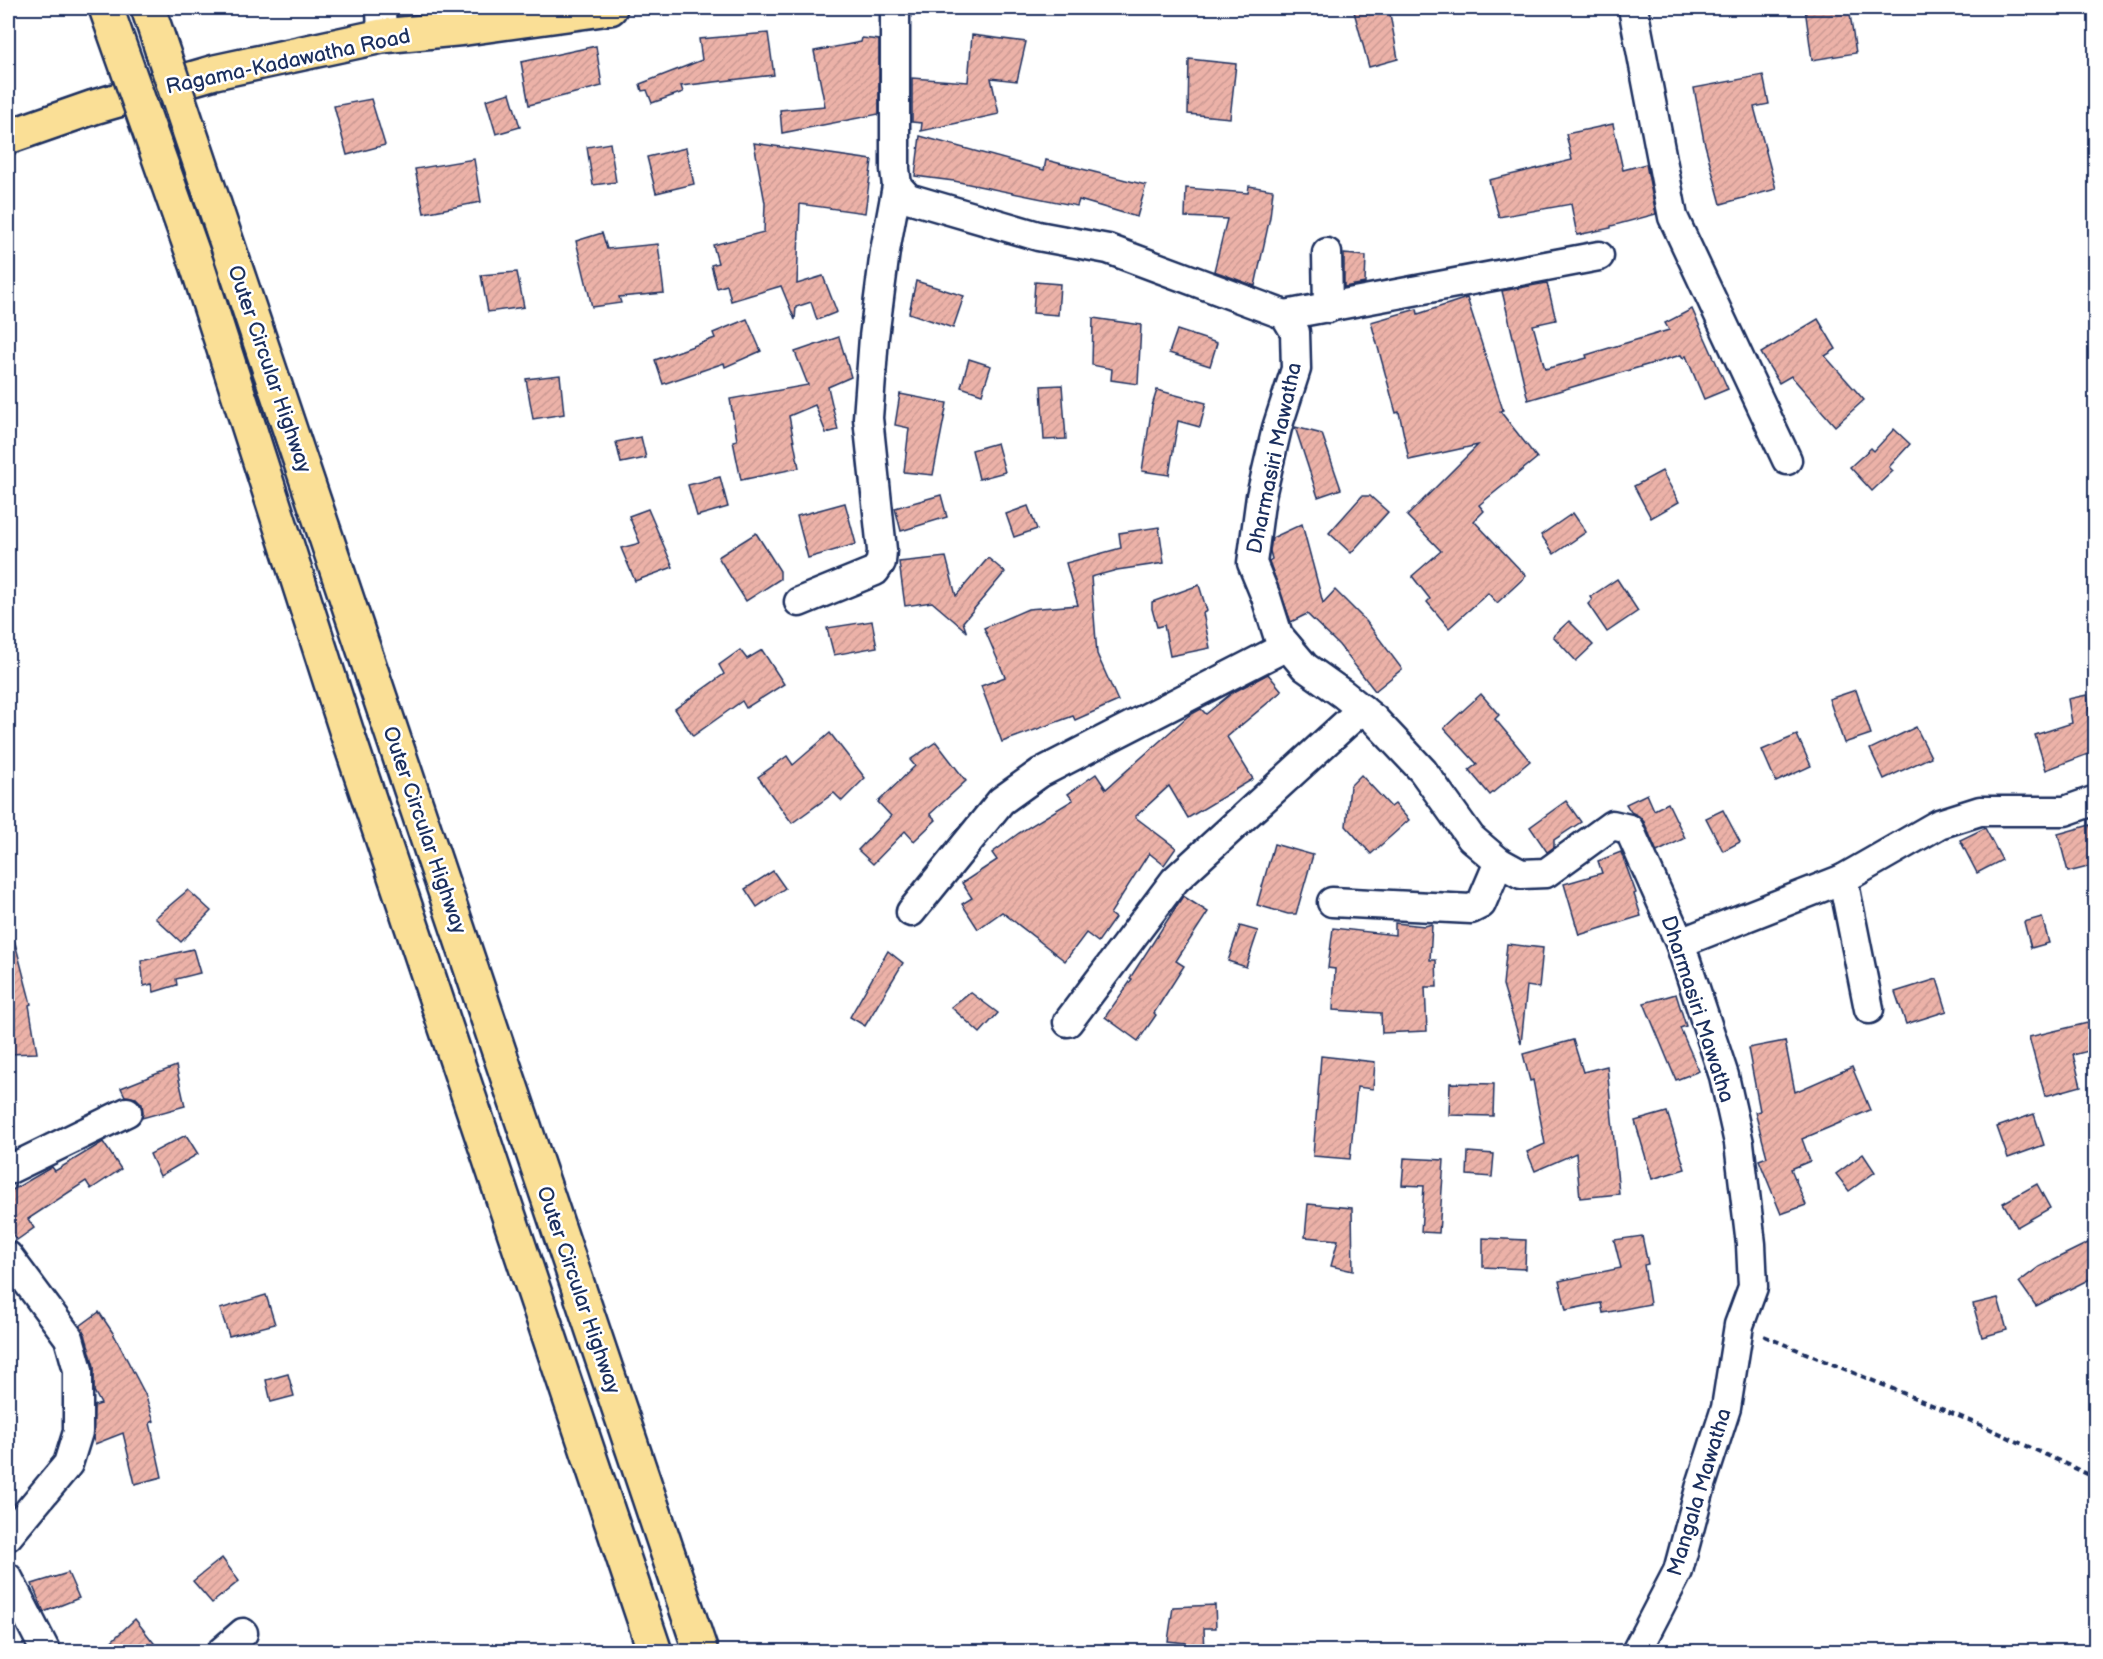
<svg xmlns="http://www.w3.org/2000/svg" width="2103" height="1659" font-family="'Balsamiq Sans',sans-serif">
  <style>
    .building { fill: url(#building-hatch); stroke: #1b2f5e; stroke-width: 1.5 }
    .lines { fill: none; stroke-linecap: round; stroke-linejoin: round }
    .minor-casing { stroke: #1b2f5e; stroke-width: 33 }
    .primary-casing { stroke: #1b2f5e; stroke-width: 38 }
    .path { stroke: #1b2f5e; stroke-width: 4; stroke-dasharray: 6 4.5; stroke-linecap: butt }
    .minor { stroke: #fff; stroke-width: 28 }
    .primary { stroke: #fadf96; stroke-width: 33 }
    .motorway-bridge-casing { stroke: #1b2f5e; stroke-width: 38; stroke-linecap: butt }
    .motorway-bridge { stroke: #fadf96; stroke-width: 33 }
    .labels { text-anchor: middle; stroke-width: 5; stroke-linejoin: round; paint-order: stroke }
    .street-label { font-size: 21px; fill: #1b2f5e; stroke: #fff }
  </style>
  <defs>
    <pattern id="building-hatch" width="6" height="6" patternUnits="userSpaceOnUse" patternTransform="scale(1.5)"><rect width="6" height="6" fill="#ecb2a8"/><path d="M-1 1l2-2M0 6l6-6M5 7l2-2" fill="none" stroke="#ca9993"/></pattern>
  </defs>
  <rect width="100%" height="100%" fill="#fff"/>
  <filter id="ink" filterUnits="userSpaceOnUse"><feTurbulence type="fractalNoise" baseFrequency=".0167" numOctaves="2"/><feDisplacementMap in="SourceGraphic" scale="12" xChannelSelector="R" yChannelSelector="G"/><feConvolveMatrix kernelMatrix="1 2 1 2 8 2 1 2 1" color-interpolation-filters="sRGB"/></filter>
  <g filter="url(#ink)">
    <g class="building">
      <path d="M1353,8H1389L1398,59L1369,67Z"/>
      <path d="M1805,8H1849L1856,53L1812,60Z"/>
      <path d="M768,33L774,75L681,86L683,92L652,103L647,90L642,91L640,84L702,60L699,39Z"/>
      <path d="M972,35L1026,42L1017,81L991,78L999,114L921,131L922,123L912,122V78L968,82Z"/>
      <path d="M862,38L879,40V114L782,133L780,110L825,106L814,51L861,42Z"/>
      <path d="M596,46L602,86L529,105L521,62Z"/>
      <path d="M1189,59L1236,64L1230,118L1188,114Z"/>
      <path d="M1763,75L1769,104L1754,107L1776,189L1721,204L1704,141L1694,88Z"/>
      <path d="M510,93L520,127L496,134L486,100Z"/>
      <path d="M371,99L385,145L347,155L334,106Z"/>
      <path d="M1613,124L1623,170L1646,164L1656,214L1611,226V228L1577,235L1571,204L1499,217L1489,180L1572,160L1566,134Z"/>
      <path d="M920,136L1044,170L1046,160L1146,185L1137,217L1079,200L1077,206L954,181L915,176Z"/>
      <path d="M610,143L616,182L593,185L587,147Z"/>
      <path d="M754,143L872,160L865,213L800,204L797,284L823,276L837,312L817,320L811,302L796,307L795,320L781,286L731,301L727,285L717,288L711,265L718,263L713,245L764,232L765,203Z"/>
      <path d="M686,148L694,184L656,193L647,157Z"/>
      <path d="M474,159L481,202L424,213L415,169Z"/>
      <path d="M1249,186L1273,190L1270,217L1255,286L1214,271L1227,219L1185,217L1186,188L1248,193Z"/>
      <path d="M602,233L607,249L658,244L664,293L619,297L621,303L592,307L576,241Z"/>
      <path d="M1344,254L1366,256L1365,283L1344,287Z"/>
      <path d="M517,272L524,307L488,312L481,275Z"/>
      <path d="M916,281L964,296L953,328L909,313Z"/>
      <path d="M1035,282L1060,284L1058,315L1033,313Z"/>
      <path d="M1547,283L1556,320L1533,325L1545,369L1587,358L1586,355L1669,330L1665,323L1692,309L1728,389L1704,399L1686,356L1683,358L1681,355L1528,400L1502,291Z"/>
      <path d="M1467,298L1503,410L1500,411L1537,458L1479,505L1484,511L1474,521L1526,576L1497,603L1488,593L1449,628L1427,602L1430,599L1412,576L1441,551L1407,516L1478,445L1409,460L1399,412L1396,413L1371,322L1417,309L1418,314Z"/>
      <path d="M1093,318L1141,325L1138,384L1111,380L1112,369L1092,365Z"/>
      <path d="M747,319L761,351L725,367L724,363L663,384L655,360L715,338L713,333Z"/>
      <path d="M1818,319L1836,349L1825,356L1864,400L1835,426L1791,376L1779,383L1761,353Z"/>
      <path d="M1177,330L1217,343L1210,366L1169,353Z"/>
      <path d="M839,337L851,377L828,387L838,430L826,433L815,405L789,416L799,468L741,480L733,441L737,440L730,399L808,385L795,352Z"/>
      <path d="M969,359L991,366L982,394L961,387Z"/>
      <path d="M560,375L564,414L533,419L526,379Z"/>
      <path d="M1062,385L1066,439L1044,440L1041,386Z"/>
      <path d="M1157,390L1206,403L1200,427L1178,421L1169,475L1142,471L1152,406Z"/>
      <path d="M900,394L947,403L933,475L904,472L909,428L895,425Z"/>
      <path d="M1295,427L1322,434L1341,489L1318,497Z"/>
      <path d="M1894,429L1910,444L1889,467L1893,471L1872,491L1850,467L1871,448L1874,451Z"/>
      <path d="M641,437L646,458L621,463L616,442Z"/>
      <path d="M997,443L1005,472L979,479L972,450Z"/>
      <path d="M1662,471L1679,502L1651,518L1634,486Z"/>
      <path d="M720,477L728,507L697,516L688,485Z"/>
      <path d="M941,495L947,517L901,531L895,508Z"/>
      <path d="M1362,496H1370L1388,512L1351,553L1329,533Z"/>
      <path d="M845,503L856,544L808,558L797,516Z"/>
      <path d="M1028,506L1037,529L1014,537L1006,514Z"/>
      <path d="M648,509L673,567L635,581L621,548L640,543L629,516Z"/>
      <path d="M1573,513L1586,532L1554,554L1541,535Z"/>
      <path d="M1302,524L1323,603L1335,590L1366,621L1402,669L1375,691L1339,645L1307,614L1291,622L1269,561L1272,559L1270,551L1272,538Z"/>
      <path d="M1159,527L1164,563L1117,570L1091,577L1097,654L1118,701L1075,720L1073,716L1002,742L981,686L1005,677L984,628L1028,609L1078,605L1066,563L1121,548L1119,533Z"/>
      <path d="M756,533L780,571V579L746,601L718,557Z"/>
      <path d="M946,557L956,596L988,558L1005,572L963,622L966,631L932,602L905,606L899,562Z"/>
      <path d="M1617,579L1638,611L1607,632L1588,604L1592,600L1590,597Z"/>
      <path d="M1199,585L1207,611L1203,613L1210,648L1170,656L1164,625L1157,627L1152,609V602Z"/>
      <path d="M872,621L877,647L834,655L827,628Z"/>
      <path d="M1569,621L1593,645L1576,661L1553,636Z"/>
      <path d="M740,650L747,659L762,650L784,684L746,708L742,701L693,736L675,709L724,674L719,665Z"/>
      <path d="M1268,674L1282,691L1227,737L1253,779L1188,818L1169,786L1135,817L1176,848L1164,865L1149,853L1110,914L1115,918L1098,942L1086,933L1065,961L1002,912L978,929L962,904L972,898L962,883L997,860L992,853L1019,833L1073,800L1068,794L1096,774L1106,789L1188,716L1201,709L1206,714L1232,693Z"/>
      <path d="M1856,690L1871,734L1844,743L1829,699Z"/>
      <path d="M1481,694L1499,715L1495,719L1530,761L1490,795L1469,770L1477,764L1444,728Z"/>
      <path d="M2087,695L2091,720L2096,719V751L2046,770L2035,735L2072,723L2068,699Z"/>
      <path d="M1916,727L1931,757L1884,779L1870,749Z"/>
      <path d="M830,733L865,778L842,801L834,793L792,823L758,777L787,756L793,765Z"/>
      <path d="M1797,735L1811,766L1776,782L1762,750Z"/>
      <path d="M936,742L966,781L930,814L936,820L914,841L905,831L873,864L858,850L891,816L878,802L915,766L910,760Z"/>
      <path d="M1361,775L1391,807L1395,804L1409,820L1371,854L1346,826L1350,786Z"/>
      <path d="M1647,794L1654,810L1668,803L1685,838L1657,852L1644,822L1639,816L1631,812L1626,804Z"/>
      <path d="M1566,801L1581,822L1554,840V847L1547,852L1530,827Z"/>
      <path d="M1723,810L1740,842L1723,851L1706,818Z"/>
      <path d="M2090,825L2096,843V865L2068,872L2058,834Z"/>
      <path d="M1985,828L2002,860L1977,873L1960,840Z"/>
      <path d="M1274,844L1313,855L1296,914H1288L1257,905Z"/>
      <path d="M1621,852L1636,893L1634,894L1641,916L1579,935L1564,884L1602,873L1598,861Z"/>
      <path d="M773,871L785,888L757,907L745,889Z"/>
      <path d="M188,890L211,911L181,942L155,918Z"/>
      <path d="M1183,896L1208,912L1176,961L1184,966L1154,1013L1156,1015L1138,1041L1105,1017L1132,979L1130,978Z"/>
      <path d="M2042,917L2049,943L2031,948L2024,922Z"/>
      <path d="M1395,923L1425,926L1432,924L1430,960H1436L1437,987H1425L1427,1031L1382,1033L1381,1013L1333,1010L1335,969L1328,968L1333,928L1395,935Z"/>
      <path d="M1240,926L1258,931L1246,967L1228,961Z"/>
      <path d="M14,939L31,1004L29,1005L37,1053L8,1054V940Z"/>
      <path d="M1507,944L1543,948L1539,988L1527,986L1521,1044L1503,985Z"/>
      <path d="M193,949L200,973L176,979L177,985L154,992L152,984L144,986L141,961Z"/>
      <path d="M888,951L903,963L865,1026L850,1017Z"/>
      <path d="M1937,979L1947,1011L1906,1024L1895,992Z"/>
      <path d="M970,992L998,1013L980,1033L951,1007Z"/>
      <path d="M1676,994L1686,1026L1680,1028L1699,1071L1676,1080L1644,1003Z"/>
      <path d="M2096,1021V1049L2073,1055L2081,1086L2045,1096L2029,1037Z"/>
      <path d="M1573,1040L1583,1072L1607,1066L1619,1194L1580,1198L1576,1153L1535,1171L1527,1152L1545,1144L1533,1080L1530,1081L1523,1054Z"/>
      <path d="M1785,1041L1795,1092L1852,1067L1870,1110L1802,1139L1810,1161L1791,1169L1806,1205L1781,1214L1759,1160L1767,1157L1755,1112L1760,1111L1748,1048Z"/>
      <path d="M1321,1056L1375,1062L1373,1089L1357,1087L1350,1159L1313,1156Z"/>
      <path d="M176,1066L185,1106L142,1118L143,1113L142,1104L136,1098L125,1096L121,1088Z"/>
      <path d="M1450,1083L1494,1084L1493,1116L1449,1115Z"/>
      <path d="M1667,1112L1685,1169L1652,1179L1635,1121Z"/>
      <path d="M2034,1114L2044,1145L2008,1158L1997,1127Z"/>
      <path d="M186,1135L198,1154L160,1176L150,1154Z"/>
      <path d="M103,1142L121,1169L91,1189L86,1181L28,1219L34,1228L17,1240L10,1231L8,1233V1191L9,1192L52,1167L55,1171Z"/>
      <path d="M1468,1152L1494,1154L1492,1177L1467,1175Z"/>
      <path d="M1863,1154L1875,1172L1849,1191L1836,1174Z"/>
      <path d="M1404,1158L1444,1160L1439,1233L1421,1232L1424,1186L1402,1185Z"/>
      <path d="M2037,1184L2050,1208L2017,1227L2003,1203Z"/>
      <path d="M1308,1204L1352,1208L1353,1271L1331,1266L1338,1240L1305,1237Z"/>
      <path d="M1642,1236L1648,1264L1644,1265L1650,1304L1603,1313L1601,1303L1566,1310L1559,1281L1621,1268L1614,1240Z"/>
      <path d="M1483,1238L1526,1240L1525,1269L1483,1267Z"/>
      <path d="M2096,1239V1276L2036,1306L2019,1282L2039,1267Z"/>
      <path d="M266,1295L275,1324L229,1336L220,1309Z"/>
      <path d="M1998,1298L2007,1330L1982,1337L1973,1304Z"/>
      <path d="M99,1312L113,1333L145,1394L154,1421L150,1423L162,1477L135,1484L123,1433L95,1444L93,1438L94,1406L101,1404L94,1391V1366L85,1334L80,1326Z"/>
      <path d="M288,1374L294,1396L271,1402L266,1380Z"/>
      <path d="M222,1558L239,1581L212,1603L193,1581Z"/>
      <path d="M68,1573L79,1598L44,1612L32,1584Z"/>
      <path d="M1215,1605L1216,1628H1204L1205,1652H1186V1643L1168,1641L1173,1607Z"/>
      <path d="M135,1619L161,1652H100Z"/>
    </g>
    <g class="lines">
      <defs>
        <g id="minor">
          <path d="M381,8L382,36"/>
          <path d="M895,8V169L897,186L908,198L1038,236L1108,249L1285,315L1295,332L1296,369L1277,428L1261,496L1252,563L1266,597L1278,635L1305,667L1343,694L1374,719L1423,771L1471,838L1499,862L1521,874L1546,873L1612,825L1629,829L1680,943L1724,1076L1739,1143L1751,1244L1753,1287L1739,1325L1726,1408L1701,1485L1678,1571L1636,1652"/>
          <path d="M1633,8L1673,217L1787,460"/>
          <path d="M1327,253L1328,308"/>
          <path d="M1285,315L1599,256"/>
          <path d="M799,602L875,571L881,562L882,550L868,418L874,337L885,251L897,186"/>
          <path d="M1843,879L1869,1009"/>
          <path d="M1332,902L1471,909L1481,904L1499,862"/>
          <path d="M911,912L1001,801L1040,773L1287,646"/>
          <path d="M1680,943L1843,879L1939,824L1980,811H2065L2096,800"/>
          <path d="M1068,1022L1175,880L1362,709"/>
          <path d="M8,1170L127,1112"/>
          <path d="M8,1256L69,1338L78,1370V1432L68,1464L8,1536"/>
          <path d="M8,1578L46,1652"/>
          <path d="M221,1652L243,1633"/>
        </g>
        <path id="primary" d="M8,137L94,107L215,72L382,36L466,28L610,8"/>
      </defs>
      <use href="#minor" class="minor-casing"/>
      <use href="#primary" class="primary-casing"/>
      <path class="path" d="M1764,1336L1988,1428L2096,1478"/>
      <use href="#minor" class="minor"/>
      <use href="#primary" class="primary"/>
      <defs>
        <g id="motorway-bridge">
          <path d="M106,8L197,265L346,730L655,1652"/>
          <path d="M148,8L701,1652"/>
        </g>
      </defs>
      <use href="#motorway-bridge" class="motorway-bridge-casing"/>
      <use href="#motorway-bridge" class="motorway-bridge"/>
    </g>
  </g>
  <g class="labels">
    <g class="street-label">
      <text transform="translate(288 61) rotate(-12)" y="7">Ragama-Kadawatha Road</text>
      <text transform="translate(270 369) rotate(71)" y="7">Outer Circular Highway</text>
      <text transform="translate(1274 458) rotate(-78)" y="7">Dharmasiri Mawatha</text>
      <text transform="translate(425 830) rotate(71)" y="7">Outer Circular Highway</text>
      <text transform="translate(1698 1009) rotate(72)" y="7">Dharmasiri Mawatha</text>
      <text transform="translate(579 1290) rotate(71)" y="7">Outer Circular Highway</text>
      <text transform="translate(1699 1492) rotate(-73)" y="7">Mangala Mawatha</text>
    </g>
  </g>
  <rect width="2103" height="1659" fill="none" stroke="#fff" stroke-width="30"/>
  <rect x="15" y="15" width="2073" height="1629" fill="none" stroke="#1b2f5e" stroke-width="2" filter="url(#ink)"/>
</svg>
